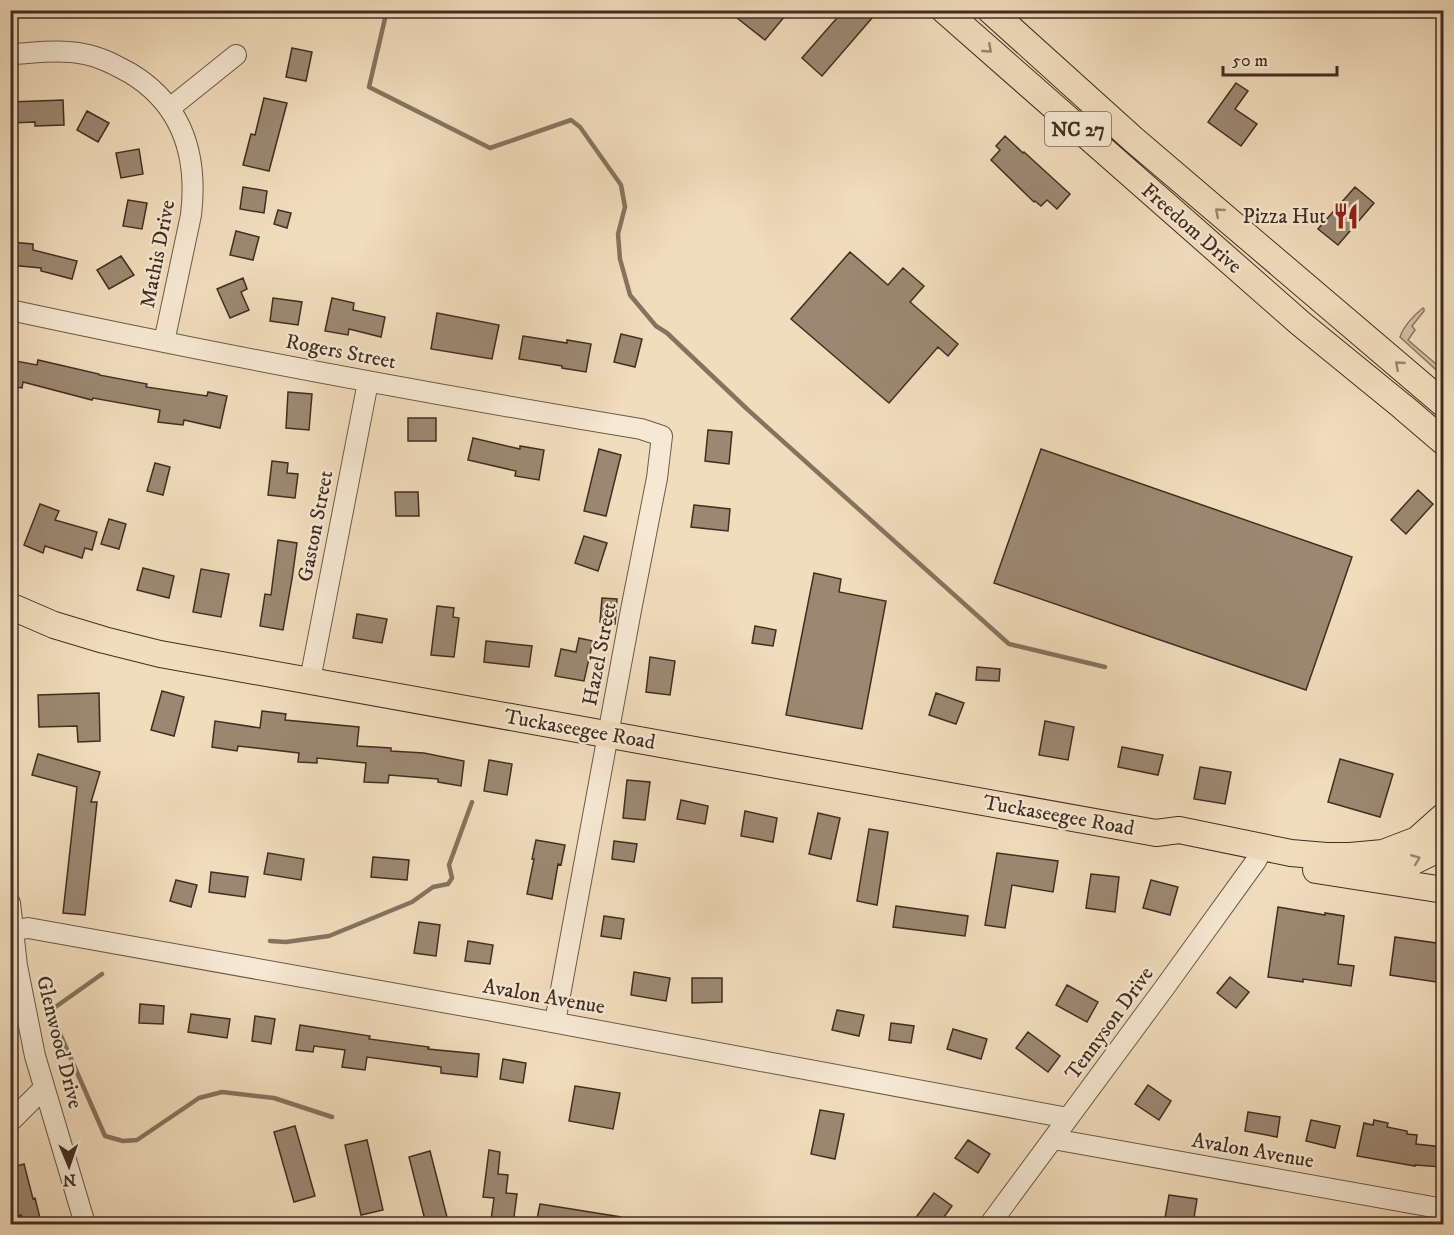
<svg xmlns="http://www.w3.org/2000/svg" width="1454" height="1235" font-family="'IM FELL DW Pica',serif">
<rect width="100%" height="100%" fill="#f1dcbc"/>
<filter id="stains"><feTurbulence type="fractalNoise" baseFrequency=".00333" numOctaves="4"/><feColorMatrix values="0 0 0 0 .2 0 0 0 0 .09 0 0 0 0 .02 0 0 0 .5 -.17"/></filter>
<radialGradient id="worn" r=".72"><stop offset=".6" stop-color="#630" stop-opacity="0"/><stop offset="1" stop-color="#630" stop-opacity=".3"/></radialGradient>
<!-- green -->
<path fill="#d3bea2" stroke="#8a7662" stroke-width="1.5" d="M1423,308L1424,309V311L1412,326L1415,330L1408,340L1443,370V376L1400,337C1403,327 1414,315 1423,308Z"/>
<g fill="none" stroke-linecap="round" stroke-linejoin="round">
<!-- stream -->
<path stroke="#86735f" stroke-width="4.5" d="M387,10L369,87L490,148L571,120L580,127L621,185L625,207L618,234L620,259L630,295L656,326L667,333L747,409L1009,644L1105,667
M270,941L286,942L329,936L412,902L433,887L448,884L452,878L449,865L472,802
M102,974L54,1008V1020L105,1136L123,1141L137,1140L199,1098L222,1092L274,1098L332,1117"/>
</g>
<!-- building -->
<path fill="#9c8872" stroke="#402e22" stroke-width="1.5" d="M727,10H790L765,40Z
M844,10H879L822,76L802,58Z
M292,48L312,52L306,81L286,77Z
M1236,83L1248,91L1235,109L1257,124L1241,146L1208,122Z
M264,98L287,103L269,171L243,165L251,134L255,135Z
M63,100L64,125L35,126V122L10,123V102Z
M87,111L109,123L98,142L77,130Z
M1005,136L1023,153L1024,152L1070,194L1057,209L1047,200L1041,206L1035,201L1034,202L991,160L1000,150L996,146Z
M139,149L143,174L121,178L116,153Z
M243,187L267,191L264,213L240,209Z
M1355,187L1374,203L1338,245L1318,229Z
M128,200L147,203L142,229L123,226Z
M278,210L291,213L287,228L274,224Z
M236,231L259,237L253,260L230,255Z
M10,242L33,244V250L77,261L72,279L41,271V268L10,265Z
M850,252L888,285L903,268L924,286L910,302L958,344L948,356L938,347L889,403L791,319Z
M121,256L134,275L109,289L97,270Z
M243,278L247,289L241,292L249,310L230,318L217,289Z
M273,298L302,302L298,325L270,321Z
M332,298L354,303L353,310L385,317L381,337L349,329L348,335L325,331Z
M437,313L499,325L492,359L431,349Z
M621,334L642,339L635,367L614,362Z
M523,336L567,343V340L591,344L586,372L562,368V366L519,359Z
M10,360L37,365L38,360L99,374V375L147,384L146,387L207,396L208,392L227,396L220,428L184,420L183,425L158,422L160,410L93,398L92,400L23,382L22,388L10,386Z
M288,392L312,394L309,430L286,428Z
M408,418H436V441H408Z
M708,430L732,432L729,464L705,461Z
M473,438L520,449V446L544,450L539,480L515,476L516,471L468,460Z
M599,449L621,455L606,516L584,511Z
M1041,449L1352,557L1306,690L994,583Z
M272,461L288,463L287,473L298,474L295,498L268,495Z
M155,463L170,467L163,495L147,491Z
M1418,490L1433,504L1406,534L1391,520Z
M395,492H418L419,516H396Z
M40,504L59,511L55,520L97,532L92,550L85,548L82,558L45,546L43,553L24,545Z
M694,505L730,509L728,531L691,527Z
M109,519L126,524L119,549L101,544Z
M584,536L607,543L598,571L575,563Z
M278,540L297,543L292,579L283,630L260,626L265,594L271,595Z
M143,568L174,576L169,598L137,590Z
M201,569L229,574L221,617L193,612Z
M814,573L841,579L839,592L886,601L862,729L786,715Z
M602,598L617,599L615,624L600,622Z
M437,606L454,608L453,617L459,618L454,657L431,655Z
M357,614L387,619L382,643L353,638Z
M755,626L776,630L773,646L752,643Z
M579,638L593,641L584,681L555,676L561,649L576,652Z
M486,641L532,646L529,667L484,662Z
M650,657L675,661L670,695L646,692Z
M977,667L1000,669L999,681L976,680Z
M162,691L184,697L174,736L151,730Z
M99,693L100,741L78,742L77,726L39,727L38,695Z
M936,693L964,703L956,724L929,715Z
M262,711L286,714L285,720L359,727L357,746L391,748V751L424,753L464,761L461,786L438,782V779L389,775L388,783L364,782L366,763L317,758V763L298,762L299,753L238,746L237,751L212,747L215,721L260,728Z
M1045,721L1074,727L1068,760L1039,755Z
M1122,747L1163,755L1158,775L1118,767Z
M38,754L100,772L91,802H97L85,915L63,913L77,787L32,775Z
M1340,759L1393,774L1380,817L1328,802Z
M489,760L512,764L507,795L484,791Z
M1200,767L1231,772L1225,804L1194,799Z
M627,780L650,782L645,820L623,818Z
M681,800L708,806L705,824L677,819Z
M745,811L777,818L773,842L741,836Z
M818,813L840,818L831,859L809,854Z
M869,829L888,832L877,905L857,901Z
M536,840L565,845L561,865L558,864L552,899L527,894L534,859H532Z
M614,841L637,844L634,862L612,859Z
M268,853L304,859L301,880L264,874Z
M997,853L1058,861L1053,892L1012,885L1005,928L985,925Z
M373,857L409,860L407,880L371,877Z
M211,872L248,877L245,897L209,892Z
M1091,874L1119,877L1115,912L1086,908Z
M176,880L197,885L191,907L170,901Z
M1151,880L1178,887L1170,915L1143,908Z
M896,906L968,916L965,936L893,927Z
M1278,907L1325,915V913L1344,916L1338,964L1354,966L1351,986L1303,979V982L1268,977Z
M604,916L624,919L621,939L601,936Z
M419,922L440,925L436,956L414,953Z
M1395,937L1443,944V983L1390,975Z
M468,941L493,945L490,964L465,961Z
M634,972L670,978L666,1001L631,995Z
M1230,977L1249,992L1236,1008L1217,993Z
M692,978H722V1002L692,1003Z
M1067,985L1098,1002L1087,1022L1056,1005Z
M140,1004L164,1006L163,1024L139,1023Z
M837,1010L864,1015L859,1036L832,1030Z
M191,1014L230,1019L227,1038L188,1032Z
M255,1016L275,1019L271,1044L252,1041Z
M891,1023L914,1026L911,1043L889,1040Z
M300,1025L370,1036L369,1039L429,1047L428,1049L479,1054L477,1077L441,1073V1067L367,1057L365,1070L342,1067L345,1050L314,1046L313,1052L296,1050Z
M953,1029L987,1039L981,1059L947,1049Z
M1028,1032L1060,1056L1048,1072L1016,1048Z
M503,1059L526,1063L523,1083L500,1079Z
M1148,1085L1171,1101L1159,1120L1135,1104Z
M575,1086L620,1093L613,1129L569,1121Z
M820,1110L844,1114L835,1159L811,1154Z
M1248,1112L1280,1117L1277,1137L1245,1131Z
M1311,1120L1340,1126L1335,1148L1306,1141Z
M1374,1120L1388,1123L1387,1127L1407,1131V1134L1417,1135L1416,1144L1443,1147V1167L1415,1165V1166L1357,1156L1364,1123L1373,1125Z
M295,1126L315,1196L294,1202L274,1132Z
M367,1140L383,1210L361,1215L345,1145Z
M968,1140L990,1154L978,1173L955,1158Z
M489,1150L500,1152L498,1174L508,1175L506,1193L517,1194L513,1224H501V1222L491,1220L494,1198L483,1197Z
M430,1151L448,1221L435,1224H426L409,1157Z
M24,1164L33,1199L35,1198L40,1218L23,1223L21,1215L10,1219V1168Z
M934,1193L952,1206L939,1224H921L914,1220Z
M1169,1195L1197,1199L1193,1224H1164Z
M540,1204L621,1217V1224H536Z"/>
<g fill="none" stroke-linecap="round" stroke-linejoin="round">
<!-- minor casing -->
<g stroke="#6c5a48" stroke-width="22">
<path id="minor" d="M10,54C34,53 60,49 84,54C101,57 115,65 130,73C183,105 198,156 191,215L164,342
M170,108L236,55
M10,310C219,355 430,394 641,429L662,436L657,478L631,610L555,1022
M310,680L368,382
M10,903L17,966L35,1056L85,1224
M10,931L28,928C375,989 722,1052 1068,1118
M10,1122L44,1088
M1053,1139L1444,1209
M990,1224L1165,987L1256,861L1263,847"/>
</g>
<!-- major casing -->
<g stroke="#402e22" stroke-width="28">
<path id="major" d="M944,10L1300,323L1403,407L1444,442
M990,10L1134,140L1444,404
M10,606L54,625L104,640L160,654L1156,833L1179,830L1291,853L1326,856H1350L1383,853L1417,840L1444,816
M1369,869L1412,862L1444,846
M1316,870L1444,890"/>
</g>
<!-- minor -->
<use href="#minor" stroke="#f6e8d3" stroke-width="20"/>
<!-- major -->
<use href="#major" stroke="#f1dcbc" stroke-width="26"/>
</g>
<!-- one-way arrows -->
<defs><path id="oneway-chevron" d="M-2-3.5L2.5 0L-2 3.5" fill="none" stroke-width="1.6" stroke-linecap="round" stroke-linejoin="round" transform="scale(1.5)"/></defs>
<g stroke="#98856f">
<use href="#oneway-chevron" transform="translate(988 49) rotate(41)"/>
<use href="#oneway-chevron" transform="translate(1219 212) rotate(-139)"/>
<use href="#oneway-chevron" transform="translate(1399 365) rotate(-139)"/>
<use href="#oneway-chevron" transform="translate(1416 859) rotate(-22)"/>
</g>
<!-- icons -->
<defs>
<g id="restaurant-bare" transform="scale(2.07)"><path d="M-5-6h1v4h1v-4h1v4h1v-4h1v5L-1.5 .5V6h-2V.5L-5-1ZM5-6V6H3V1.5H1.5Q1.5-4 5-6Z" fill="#8f2418" stroke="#f6e8d3" stroke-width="2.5" paint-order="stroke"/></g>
</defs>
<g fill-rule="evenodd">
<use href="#restaurant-bare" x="1346" y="216"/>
</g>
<g text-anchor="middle" stroke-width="4.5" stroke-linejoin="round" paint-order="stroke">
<!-- shield labels -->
<rect fill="#f6e8d3" stroke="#776657" stroke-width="1.5" x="1045" y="112" width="66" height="34" rx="4.5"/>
<g font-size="20" font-weight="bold" fill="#402e22">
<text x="1078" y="136">NC 27</text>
</g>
<!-- poi labels -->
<g font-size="21" fill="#402e22" stroke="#f6e8d3" text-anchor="end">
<text x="1326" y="223">Pizza Hut</text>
</g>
<!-- street labels -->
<g font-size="21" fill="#402e22" stroke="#f6e8d3">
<text transform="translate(1192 228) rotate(41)" y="7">Freedom Drive</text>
<text transform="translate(157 254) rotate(-79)" y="7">Mathis Drive</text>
<text transform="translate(341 351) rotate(11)" y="7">Rogers Street</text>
<text transform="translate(315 526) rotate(-79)" y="7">Gaston Street</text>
<text transform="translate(599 654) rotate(-79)" y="7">Hazel Street</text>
<text transform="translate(580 729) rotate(10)" y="7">Tuckaseegee Road</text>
<text transform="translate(1059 815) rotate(10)" y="7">Tuckaseegee Road</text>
<text transform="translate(544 996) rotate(10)" y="7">Avalon Avenue</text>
<text transform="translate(1109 1023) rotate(-54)" y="7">Tennyson Drive</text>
<text transform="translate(60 1042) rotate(76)" y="7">Glenwood Drive</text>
<text transform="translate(1253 1150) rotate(10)" y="7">Avalon Avenue</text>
</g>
</g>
<!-- margin -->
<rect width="1454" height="1235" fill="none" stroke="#f1dcbc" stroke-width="36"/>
<rect x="12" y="12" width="1430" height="1211" fill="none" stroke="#402e22" stroke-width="3"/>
<rect x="18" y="18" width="1418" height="1199" fill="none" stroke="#402e22" stroke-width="1.5"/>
<!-- north arrow -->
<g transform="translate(69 1166) rotate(178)" stroke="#f6e8d3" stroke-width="4.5" paint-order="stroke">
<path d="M0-4.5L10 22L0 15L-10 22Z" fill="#402e22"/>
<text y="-9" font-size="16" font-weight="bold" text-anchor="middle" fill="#402e22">N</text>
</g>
<!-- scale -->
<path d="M1223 66v9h114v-9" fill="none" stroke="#402e22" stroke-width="3"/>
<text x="1232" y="66" font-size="18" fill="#402e22" stroke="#f6e8d3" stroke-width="4.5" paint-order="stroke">50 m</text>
<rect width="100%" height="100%" filter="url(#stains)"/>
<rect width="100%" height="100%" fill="url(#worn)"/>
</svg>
